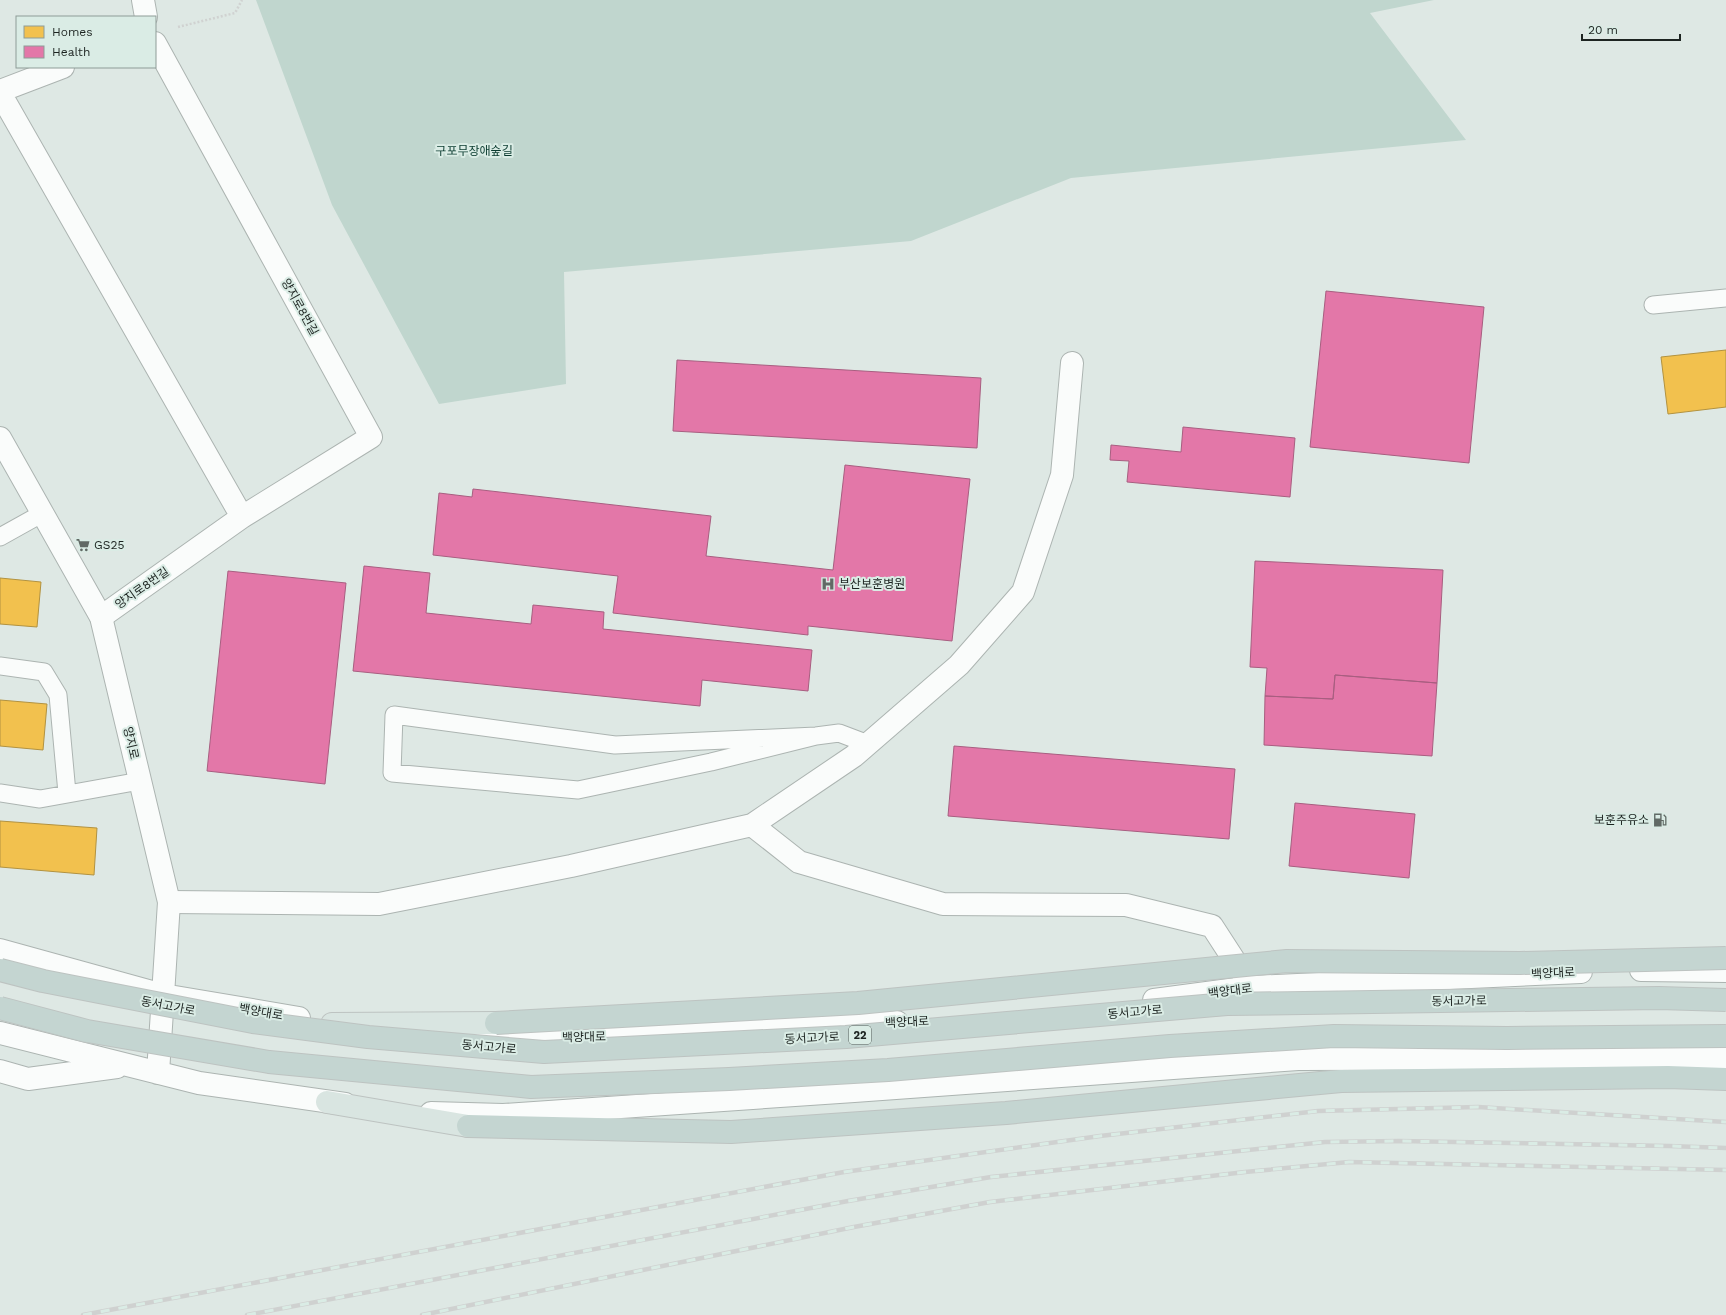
<svg xmlns="http://www.w3.org/2000/svg" width="1726" height="1315" font-family="'Work Sans','Noto Sans KR',sans-serif">
<rect width="100%" height="100%" fill="#dee8e4"/>
<!-- green -->
<path fill="#c0d6ce" d="M256,0H1434L1370,13L1466,140L1071,178L911,241L564,272L566,384L439,404L332,205Z"/>
<!-- homes -->
<path fill="#f2c14e" stroke="#b29240" d="M1726,350V407L1668,414L1661,357Z
M0,578L41,582L37,627L0,624Z
M0,700L47,704L43,750L0,746Z
M0,821L97,828L94,875L0,867Z"/>
<!-- health -->
<path fill="#e377a8" stroke="#a85e80" d="M1326,291L1484,307L1469,463L1310,447Z
M677,360L981,378L977,448L673,431Z
M1183,427L1295,438L1290,497L1127,482L1129,461L1110,460L1111,445L1181,452Z
M845,465L970,479L952,641L808,626V635L613,613L618,576L433,555L439,493L472,497L473,489L711,516L706,556L833,570Z
M1255,561L1443,570L1437,683L1335,675L1333,699L1265,696L1267,668L1250,667Z
M364,566L430,573L426,613L531,624L533,605L604,612L603,629L812,650L808,691L702,680L700,706L353,671Z
M228,571L346,583L325,784L207,771Z
M1335,675L1437,683L1432,756L1264,745L1265,696L1333,699Z
M954,746L1235,769L1229,839L948,816Z
M1295,803L1415,814L1409,878L1289,866Z"/>
<g fill="none" stroke-linecap="round" stroke-linejoin="round">
<!-- lane casing -->
<g stroke="#acb4b1" stroke-width="19">
<path id="lane" d="M1653,305L1726,298
M0,537L43,513
M0,666L44,672L58,695L67,793
M816,736L711,762L578,790L392,773L394,715L615,745L816,736L839,733L868,744
M0,793L40,799L140,781"/>
</g>
<!-- street casing -->
<g stroke="#acb4b1" stroke-width="24">
<path id="street" d="M143,0L146,17
M0,91L63,67
M0,93L242,517
M101,617L242,517L371,437L155,43
M752,825L799,862L943,904L1126,905L1212,926L1247,980
M169,902L379,904L571,866L752,825L854,756L959,665L1023,592L1062,475L1072,363"/>
</g>
<!-- secondary casing -->
<g stroke="#acb4b1" stroke-width="24">
<path id="secondary" d="M0,438L101,617L169,902L158,1073
M0,950L163,995L299,1018
M1641,970L1726,971
M1154,1000L1252,987L1581,972
M0,1033L199,1083L345,1104
M470,1035L493,1037L657,1036L897,1022
M0,1071L28,1079L117,1067
M431,1113L503,1115L854,1091L1298,1059L1657,1058L1726,1059"/>
</g>
<!-- primary casing -->
<g stroke="#bdc3c1" stroke-width="24">
<path id="primary" d="M332,1024L496,1023
M327,1102L468,1126"/>
</g>
<!-- highway casing -->
<g stroke="#bdc3c1" stroke-width="24">
<path id="highway" d="M468,1126L731,1132L1006,1113L1341,1081L1668,1077L1726,1079"/>
</g>
<!-- path -->
<path stroke="#d0d2d1" stroke-width="2.5" stroke-dasharray="2 2" stroke-linecap="butt" d="M178,27L235,13L242,0"/>
<!-- lane -->
<use href="#lane" stroke="#fafcfb" stroke-width="17"/>
<!-- street -->
<use href="#street" stroke="#fafcfb" stroke-width="22"/>
<!-- secondary -->
<use href="#secondary" stroke="#fafcfb" stroke-width="22"/>
<!-- primary -->
<use href="#primary" stroke="#d9e5e1" stroke-width="22"/>
<!-- highway -->
<use href="#highway" stroke="#c4d5d1" stroke-width="22"/>
<!-- rail casing -->
<g stroke="#cfd1d0" stroke-width="4.5">
<path id="rail" d="M83,1315L844,1172L1100,1136L1318,1111L1478,1107L1726,1122
M247,1315L848,1201L991,1177L1325,1142L1399,1141L1669,1146L1726,1148
M422,1315L854,1227L990,1202L1245,1172L1349,1162L1726,1170"/>
</g>
<!-- rail -->
<use href="#rail" stroke="#daece5" stroke-width="3" stroke-dasharray="9" stroke-linecap="butt"/>
<!-- highway-bridge casing -->
<g stroke="#bdc3c1" stroke-width="24" stroke-linecap="butt">
<path id="highway-bridge" d="M0,970L43,981L253,1022L368,1037L544,1052L846,1037L1227,1004L1659,998L1726,1000
M0,1008L87,1031L269,1062L531,1087L729,1079L888,1070L1170,1046L1334,1036L1507,1038L1726,1036
M496,1023L858,1003L1287,961L1520,963L1726,958"/>
</g>
<!-- highway-bridge -->
<use href="#highway-bridge" stroke="#c4d5d1" stroke-width="22"/>
</g>
<!-- icons -->
<defs>
<g id="supermarket-bare" transform="scale(1.08)"><path d="M-6-5.5h2.5l.6 2H6L4.5 2H-2.5L-4.4-4H-6ZM-1.5 3.2a1.3 1.3 0 1 0 .1 0ZM3 3.2a1.3 1.3 0 1 0 .1 0Z" fill="#616965" stroke="#daece5" stroke-width="2.5" paint-order="stroke"/></g>
<g id="hospital-bare" transform="scale(1.08)"><path d="M-5-5h3v3.5h4V-5h3V5h-3V1.5h-4V5h-3Z" fill="#616965" stroke="#daece5" stroke-width="2.5" paint-order="stroke"/></g>
<g id="fuel-bare" transform="scale(1.08)"><path d="M-5.5-6h7V0h2V4h1.3V-2.5L3-4.5l.8-.8L6-3V5H2.5V1h-1V6h-7ZM-4.2-4.7v3.2H.2V-4.7Z" fill="#616965" stroke="#daece5" stroke-width="2.5" paint-order="stroke"/></g>
</defs>
<g fill-rule="evenodd">
<use href="#supermarket-bare" x="83" y="545"/>
<use href="#hospital-bare" x="828" y="584"/>
<use href="#fuel-bare" x="1660" y="820"/>
</g>
<g text-anchor="middle" stroke-width="4" stroke-linejoin="round" paint-order="stroke">
<!-- shield labels -->
<rect fill="#daece5" stroke="#56605c" stroke-width="1" x="849" y="1026" width="22" height="18" rx="3"/>
<g font-size="11" font-weight="bold" fill="#1d2421">
<text x="860" y="1039">22</text>
</g>
<!-- park labels -->
<g font-size="12" fill="#093a2e" stroke="#daece5">
<text x="474" y="155">구포무장애숲길</text>
</g>
<!-- street labels -->
<g font-size="12" fill="#1d2421" stroke="#daece5">
<text transform="translate(300 307) rotate(61)" y="4">양지로8번길</text>
<text transform="translate(142 588) rotate(-35)" y="4">양지로8번길</text>
<text transform="translate(131 743) rotate(77)" y="4">양지로</text>
<text transform="translate(1553 973) rotate(-3)" y="4">백양대로</text>
<text transform="translate(1230 991) rotate(-7)" y="4">백양대로</text>
<text transform="translate(1459 1001) rotate(-1)" y="4">동서고가로</text>
<text transform="translate(168 1006) rotate(11)" y="4">동서고가로</text>
<text transform="translate(261 1012) rotate(10)" y="4">백양대로</text>
<text transform="translate(1135 1012) rotate(-5)" y="4">동서고가로</text>
<text transform="translate(907 1022) rotate(-3)" y="4">백양대로</text>
<text transform="translate(584 1037) rotate(-1)" y="4">백양대로</text>
<text transform="translate(812 1038) rotate(-3)" y="4">동서고가로</text>
<text transform="translate(489 1047) rotate(5)" y="4">동서고가로</text>
</g>
<!-- poi labels -->
<g font-size="12" fill="#1d2421" stroke="#daece5" text-anchor="start">
<text x="94" y="549">GS25</text>
<text x="839" y="588">부산보훈병원</text>
<text x="1649" y="824" text-anchor="end">보훈주유소</text>
</g>
</g>
<!-- legend -->
<rect x="16" y="16" width="140" height="52" fill="#daece5" stroke="#8e9c97"/>
<rect x="24" y="26" width="20" height="12" fill="#f2c14e" stroke="#8e9c97"/>
<text x="52" y="36" font-size="12" fill="#1d2421">Homes</text>
<rect x="24" y="46" width="20" height="12" fill="#e377a8" stroke="#8e9c97"/>
<text x="52" y="56" font-size="12" fill="#1d2421">Health</text>
<!-- scale -->
<path d="M1582 34v6h98v-6" fill="none" stroke="#1d2421" stroke-width="2"/>
<text x="1588" y="34" font-size="12" fill="#1d2421" stroke="#daece5" stroke-width="3" paint-order="stroke">20 m</text>
</svg>
